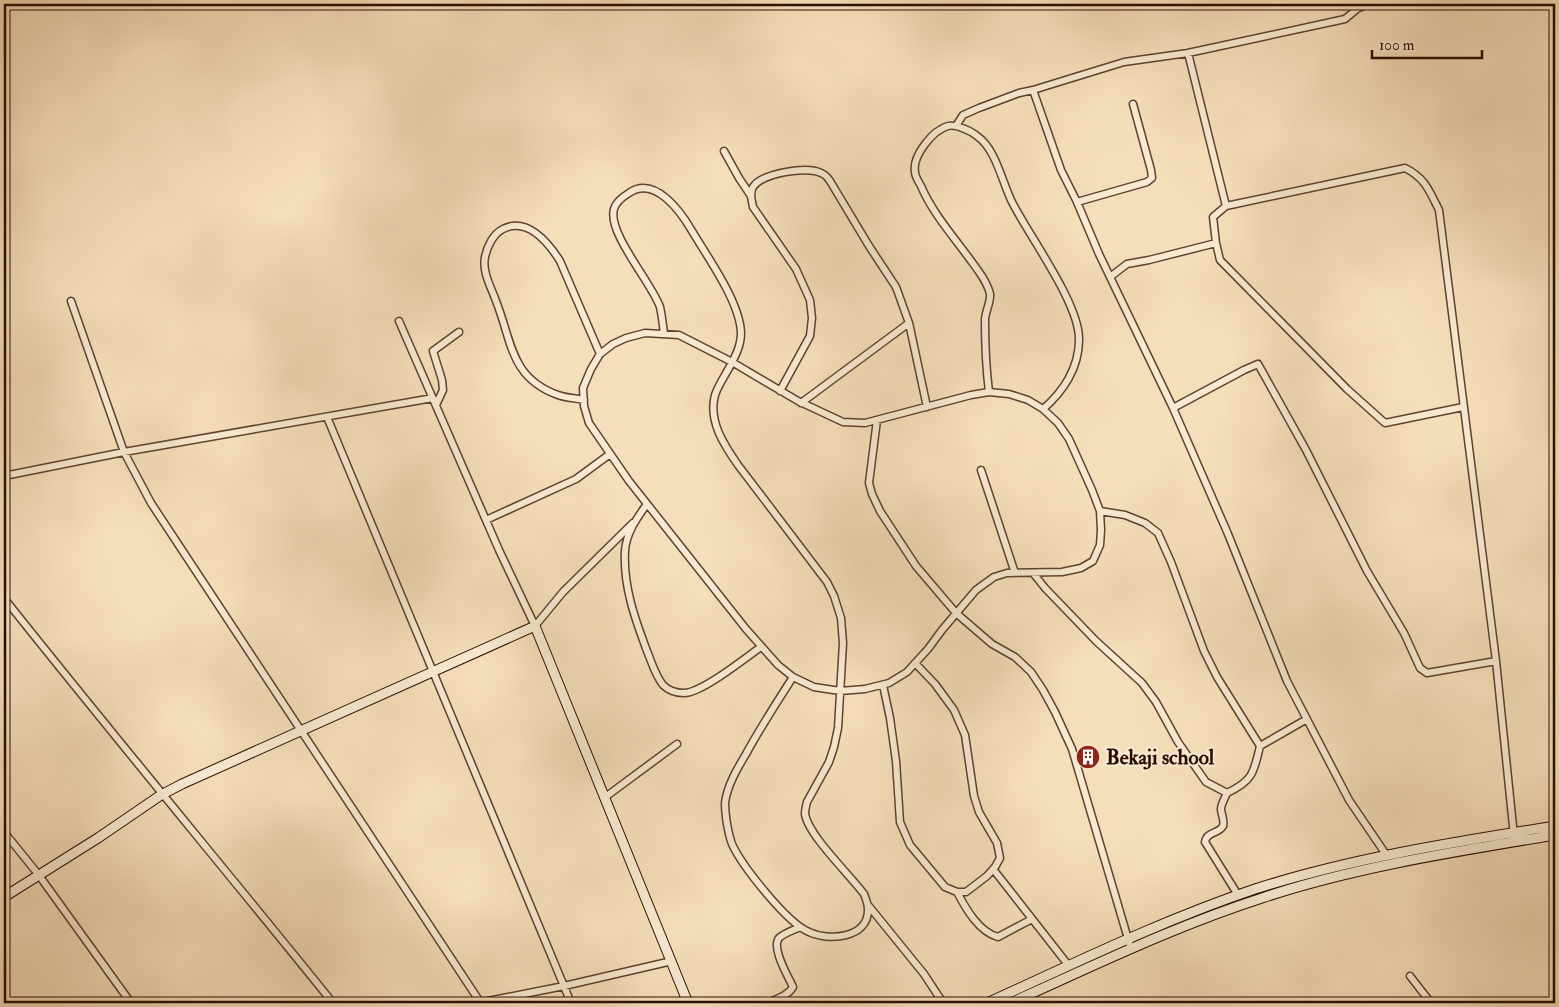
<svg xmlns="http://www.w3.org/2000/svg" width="1559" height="1007" font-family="'IM FELL Double Pica',serif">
<rect width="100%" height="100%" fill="#f5dfba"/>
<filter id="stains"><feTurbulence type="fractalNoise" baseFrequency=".004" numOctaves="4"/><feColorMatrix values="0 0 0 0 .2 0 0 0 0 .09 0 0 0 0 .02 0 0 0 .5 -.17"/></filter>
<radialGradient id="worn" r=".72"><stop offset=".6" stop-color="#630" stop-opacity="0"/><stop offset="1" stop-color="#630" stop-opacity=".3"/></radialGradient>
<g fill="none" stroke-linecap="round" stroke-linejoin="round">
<!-- street casing -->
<g stroke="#5e4130" stroke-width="9">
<path id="street" d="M1188,53L1226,206
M1033,90L1061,170L1077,202L1099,254L1173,408L1228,534L1287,681L1349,800L1387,856
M956,126L963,115L979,108L1019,93L1033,90L1124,62L1188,53L1345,19L1357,9L1368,4
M724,151L739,178L751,196
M1077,202L1147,182L1152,178L1151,170L1133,104
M1110,277L1127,264L1149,260L1216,243
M71,301L124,452L151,503L480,1002
M399,321L499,550L535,626L563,592L633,523
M645,333L679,335L732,362L798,401L843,422L865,423L971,395L989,392L1009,394L1028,400L1043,409L1058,423L1069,439L1092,490L1100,511L1101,530L1100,545L1093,561L1081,568L1062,572L1007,573L994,577L976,590L942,630L928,649L907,672L889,683L865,689L840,691L814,687L793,677L778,665L746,629L629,481L589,423L584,406L583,388L591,369L600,354L613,344L626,338Z
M664,334C663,325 662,316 660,307C652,283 607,233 614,209C616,202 624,196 629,193C655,175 681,212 692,231C708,258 740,302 741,333C741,346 735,357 729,368C724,377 718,386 715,395C708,421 724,445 738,465L827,582L834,596L841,618L843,643L838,728L834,747L829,762L807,802C806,806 805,810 805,814C808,835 850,875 864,894C866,899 868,904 868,909C869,939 828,941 809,932C787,923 742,866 732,844C728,833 725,815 725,803C727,786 737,769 746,754C760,728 777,702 793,677
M780,391L810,336L812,318L810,300L796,269L753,207C752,200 749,194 753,187C762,173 807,166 821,173C824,174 828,178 830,181L869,246L896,287L909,323L927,407
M989,392C986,368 985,344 985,320C985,312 991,302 990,294C987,281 977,269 969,258C952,235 932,212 921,186C919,182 915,177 915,172C912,156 933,130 948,126C956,124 971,131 977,136C996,149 1002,182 1012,202C1029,236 1080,304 1079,340C1079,368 1063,392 1043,409
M584,400C575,398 566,398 558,395C510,378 512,341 496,301C491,287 482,272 485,257C487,247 493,234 503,229C527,217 548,242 560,261L600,354
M801,403L909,323
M436,405L443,390L442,380L433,351L459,332
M1463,407L1385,423L1347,389L1220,260L1216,243L1213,217L1226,206L1405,168C1425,178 1429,190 1439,210L1496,661L1514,836
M1173,408L1244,370L1258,364L1306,450L1367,571L1404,633L1420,668L1427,673L1496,661
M327,417L571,1003
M877,420L869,483L872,494L880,511L916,566L956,613L992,644L1015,657L1031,672L1043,690L1055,712L1072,749L1131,949
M981,470L1015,573
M4,476L124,452L433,398
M647,504C637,518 626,533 625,551C623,586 635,619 647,651C652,663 655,675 663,685C668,690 676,693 684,693C702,693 745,658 761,647
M1100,511L1125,515L1145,523L1158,533L1171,562L1204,651L1217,677L1260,746C1254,772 1253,781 1227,793C1225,798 1221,804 1221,809C1221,814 1225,821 1223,826C1219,834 1207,831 1205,842L1238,895
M486,520L576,479L610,454
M1033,573L1045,588L1096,641L1142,683L1156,702L1178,742L1206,782L1227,793
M4,598C112,734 224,868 333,1003
M883,685L890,718L896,761L900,822L910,845L945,887L957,892H966L987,876L995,867L1000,858L997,843L979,812L974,796L965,735L954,710L935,684L915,663
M1260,746L1307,719
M604,798L677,744
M4,832L38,874L131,1003
M993,869L1069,966
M957,892C966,909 979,932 998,937L1032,919
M868,905L924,974L943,1003
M1410,976L1431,1003
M478,1003L564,986L672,961
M767,1003C776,999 788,996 793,987C788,976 771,948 779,938C784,933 794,930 800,927
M1552,1003L1555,1001"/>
</g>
<!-- secondary casing -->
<g stroke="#2b0c02" stroke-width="11">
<path id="secondary" d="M4,897L98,838L161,795L182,784L535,626L688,1003
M987,1003C1075,963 1163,920 1255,889C1352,858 1455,842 1555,826
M1010,1003C1093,966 1175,926 1262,898C1354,867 1459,851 1555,835"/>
</g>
<!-- street -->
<use href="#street" stroke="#f8ead2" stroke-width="6"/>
<!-- secondary -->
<use href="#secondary" stroke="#f8ead2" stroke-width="9"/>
</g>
<!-- icons -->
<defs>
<g id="building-disc" transform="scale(1.25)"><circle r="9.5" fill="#8f2418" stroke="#f8ead2"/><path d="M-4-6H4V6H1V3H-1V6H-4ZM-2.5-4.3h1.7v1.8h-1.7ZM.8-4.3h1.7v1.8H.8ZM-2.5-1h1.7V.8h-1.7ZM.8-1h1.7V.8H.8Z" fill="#fff"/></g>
</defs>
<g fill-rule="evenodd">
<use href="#building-disc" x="1088" y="757"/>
</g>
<g text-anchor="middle" stroke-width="4.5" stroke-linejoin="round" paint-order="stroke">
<!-- poi labels -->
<g font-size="21" font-weight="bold" fill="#2b0c02" stroke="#f8ead2" text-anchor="start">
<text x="1106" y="764">Bekaji school</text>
</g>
</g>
<!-- margin -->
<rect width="1559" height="1007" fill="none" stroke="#f5dfba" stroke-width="20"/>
<rect x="5" y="5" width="1549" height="997" fill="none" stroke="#2b0c02" stroke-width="2.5"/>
<rect x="10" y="10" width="1539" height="987" fill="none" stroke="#2b0c02"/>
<!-- scale -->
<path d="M1372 50v8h110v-8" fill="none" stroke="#2b0c02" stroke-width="2.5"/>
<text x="1379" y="50" font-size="15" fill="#2b0c02" stroke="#f8ead2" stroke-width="4" paint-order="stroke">100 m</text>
<rect width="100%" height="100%" filter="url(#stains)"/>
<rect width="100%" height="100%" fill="url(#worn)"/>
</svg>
